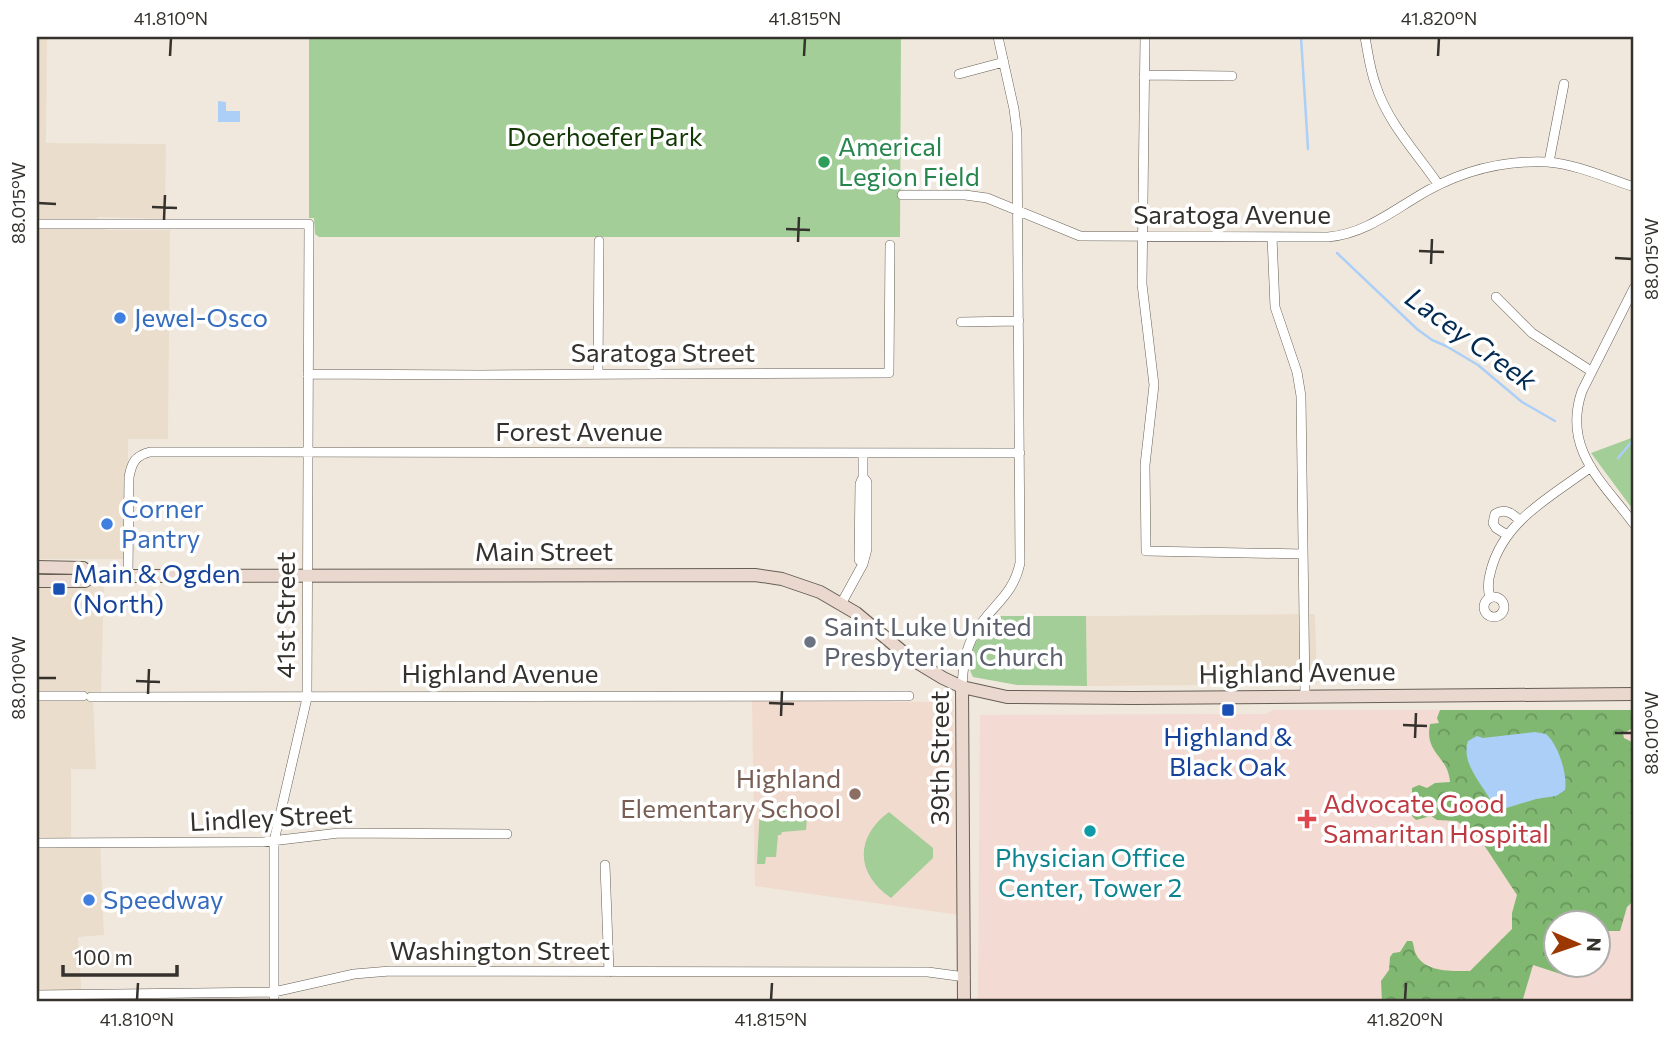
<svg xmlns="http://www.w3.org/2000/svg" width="1671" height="1039" font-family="Commissioner,sans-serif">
<defs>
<pattern id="forest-crowns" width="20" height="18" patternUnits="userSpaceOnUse" patternTransform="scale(1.75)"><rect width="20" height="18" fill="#81b871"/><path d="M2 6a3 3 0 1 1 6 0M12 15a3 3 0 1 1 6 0" fill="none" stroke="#6a965d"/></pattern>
</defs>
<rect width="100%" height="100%" fill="#f1e8dd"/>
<!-- built -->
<path fill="#eaddcb" d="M37,37H47L46,143L166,144L165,219L99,217L88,223L107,230H170L168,439H128V559H37Z
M104,585L101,696L93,697L96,769H71V839L100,840L104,935L78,937L82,1002H37V586Z
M1315,614L1317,684L1087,686L1086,616Z"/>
<!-- education -->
<path fill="#f1dbce" d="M752,701L954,702L959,915L755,886Z"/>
<!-- medical -->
<path fill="#f3dad2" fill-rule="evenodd" d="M1273,710H1634V1002H978L980,715L1265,714ZM1556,923H1598V965H1556Z"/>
<!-- forest -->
<path fill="url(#forest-crowns)" d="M1440,710H1634V727L1623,734L1624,738L1634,743V900L1627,907L1620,931H1608L1598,943V923H1556V965L1579,966L1570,977L1533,965L1523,999L1530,1002H1382L1381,981L1389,970L1390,957L1393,953L1400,952L1407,941H1412C1414,945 1414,949 1415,952C1423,973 1453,971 1470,971L1512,929V913L1517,895L1480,839L1457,821L1437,820L1431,816L1416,820L1412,816V788L1419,785L1427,788L1435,783L1450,782C1448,755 1424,754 1430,724L1439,723L1437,718Z"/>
<!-- green -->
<path fill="#a4ce98" d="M309,37H901L900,237H319L315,234L314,218H309Z
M1634,437V511L1591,453Z
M997,616H1086L1087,686L1017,685L973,677C961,657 983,629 997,616Z
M760,806H788L789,817L807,818L806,830L782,832L781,835H778L776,857H766L765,864H757Z
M889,812L933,848V858L891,898C856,874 854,838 889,812Z"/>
<!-- water -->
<path fill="#abcff7" d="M218,101L226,102V111H240V122H218Z
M1535,732L1546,734C1558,744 1568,775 1565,790L1556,796L1536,799L1500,810L1494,807C1485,786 1460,765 1468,741L1477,736L1483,738Z"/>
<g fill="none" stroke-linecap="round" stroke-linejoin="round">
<!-- stream -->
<path stroke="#abcff7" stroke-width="2.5" d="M1301,37L1308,149
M1337,253L1417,329L1432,340L1446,346L1478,365L1522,402L1555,421
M1618,458L1634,439"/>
<!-- street casing -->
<g stroke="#665f55" stroke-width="10">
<path id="street" d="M1145,37L1142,284L1154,385L1145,465L1146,551L1303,554
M1365,37C1368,53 1370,70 1376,86C1388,123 1416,152 1438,184
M959,74L1004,62
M1144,75L1232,76
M1549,162L1564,84
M902,195H965L987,198L1080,236L1328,237C1362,234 1387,215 1415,198C1455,173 1499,160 1547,162C1576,164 1607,178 1634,187
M37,224H309L307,698L274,841V1002
M1272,237L1275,307L1297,372L1301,396L1305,695
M1634,288L1582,391C1562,449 1602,481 1634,524
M1496,297L1532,333L1591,371
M961,322L1019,321
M598,373L599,241
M308,374L480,375L889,373L890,245
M1507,535L1496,528L1493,523L1495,514C1505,508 1512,513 1519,520
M862,562L859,560L860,484L863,477
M128,576L129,477C132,462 135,456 150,452L1020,453
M1484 607a10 10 0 1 1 20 0a10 10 0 1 1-20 0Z
M1490,597C1487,588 1488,580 1491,570C1504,520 1552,496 1591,467
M841,604L863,564L867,549V482L863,477V454
M962,687C963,668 965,649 975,633C990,606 1013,597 1020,563L1017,133L1014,109L998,37
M37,696H83
M91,697L909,696
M37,843L263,842L339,833L507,834
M605,865L609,972
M37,995L274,992L354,974L390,971L928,972L965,977"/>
</g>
<!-- secondary casing -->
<g stroke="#665f55" stroke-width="14">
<path id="secondary" d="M37,567L83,568L94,576
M37,581H85L94,576H128L755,575L782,579L820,592L856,613L910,658L943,678L962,687L1007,697L1133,698L1634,694
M962,687L964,1002"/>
</g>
<!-- street -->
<use href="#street" stroke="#fff" stroke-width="9"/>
<!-- secondary -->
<use href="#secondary" stroke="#ead7cd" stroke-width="12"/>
</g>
<!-- ticks -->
<path fill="none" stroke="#35322e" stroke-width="2.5" d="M170,56L171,38M804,56L805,38M1438,56L1439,38M38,203L56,204M152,207L177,208M164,220L165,195M786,229L810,230M798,242L799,217M1419,251L1444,252M1615,258L1632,259M1431,264L1432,239M38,678H56M136,681L160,682M148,694L149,669M769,703L794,704M781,716L782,691M1403,725L1427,726M1615,733H1632M1415,738L1416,713M137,1000L138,983M771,1000L772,983M1405,1000L1406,983"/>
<!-- markers -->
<circle fill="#2e9e5b" stroke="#fff" stroke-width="2.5" cx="824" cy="162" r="7"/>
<g fill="#3f7fe0" stroke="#fff" stroke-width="2.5">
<circle cx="120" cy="318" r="7"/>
<circle cx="107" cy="524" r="7"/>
<circle cx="89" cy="900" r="7"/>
</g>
<g fill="#1a4fb4" stroke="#fff" stroke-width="2.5">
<rect x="52" y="582" width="14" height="14" rx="3.5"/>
<rect x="1221" y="703" width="14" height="14" rx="3.5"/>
</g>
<circle fill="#6b7280" stroke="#fff" stroke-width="2.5" cx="810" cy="642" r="7"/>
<circle fill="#8d6e63" stroke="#fff" stroke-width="2.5" cx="855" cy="794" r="7"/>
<path fill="#e0444e" stroke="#fff" stroke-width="2.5" d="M1303.5 808.5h7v7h7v7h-7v7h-7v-7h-7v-7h7z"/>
<circle fill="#0f9aa8" stroke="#fff" stroke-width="2.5" cx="1090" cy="831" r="7"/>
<g text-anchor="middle" stroke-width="7" stroke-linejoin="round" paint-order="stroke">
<!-- park labels -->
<g font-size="26" fill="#133806" stroke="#fff">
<text x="605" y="146">Doerhoefer Park</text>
</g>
<!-- leisure labels -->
<g font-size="26" fill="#27864d" stroke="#fff" text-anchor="start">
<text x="838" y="156">Americal<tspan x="838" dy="30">Legion Field</tspan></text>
</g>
<!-- street labels -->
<g font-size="26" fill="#35322e" stroke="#fff">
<text x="1232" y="224">Saratoga Avenue</text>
<text x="663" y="362">Saratoga Street</text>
<text x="579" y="441">Forest Avenue</text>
<text x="544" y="561">Main Street</text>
<text transform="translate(286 615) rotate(-90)" y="9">41st Street</text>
<text transform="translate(1297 673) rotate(-1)" y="9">Highland Avenue</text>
<text x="500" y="683">Highland Avenue</text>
<text transform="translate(940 758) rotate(-90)" y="9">39th Street</text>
<text transform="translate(271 818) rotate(-3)" y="9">Lindley Street</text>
<text x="500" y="960">Washington Street</text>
</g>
<!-- shop labels -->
<g font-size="26" fill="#366cbe" stroke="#fff" text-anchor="start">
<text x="134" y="327">Jewel-Osco</text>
<text x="121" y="518">Corner<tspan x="121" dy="30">Pantry</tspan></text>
<text x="103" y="909">Speedway</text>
</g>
<!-- transit labels -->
<g font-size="26" fill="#164399" stroke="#fff" text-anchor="start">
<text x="73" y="583">Main &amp; Ogden<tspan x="73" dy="30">(North)</tspan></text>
<text x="1228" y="746" text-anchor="middle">Highland &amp;<tspan x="1228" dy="30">Black Oak</tspan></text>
</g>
<!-- worship labels -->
<g font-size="26" fill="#5b616d" stroke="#fff" text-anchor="start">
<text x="824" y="636">Saint Luke United<tspan x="824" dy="30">Presbyterian Church</tspan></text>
</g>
<!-- education labels -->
<g font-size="26" fill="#785e54" stroke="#fff" text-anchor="end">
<text x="841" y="788">Highland<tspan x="841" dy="30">Elementary School</tspan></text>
</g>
<!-- health labels -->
<g font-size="26" fill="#be3a42" stroke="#fff" text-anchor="start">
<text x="1323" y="813">Advocate Good<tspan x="1323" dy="30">Samaritan Hospital</tspan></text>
</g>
<!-- culture labels -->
<g font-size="26" fill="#0d838f" stroke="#fff">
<text x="1090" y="867">Physician Office<tspan x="1090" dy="30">Center, Tower 2</tspan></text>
</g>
<!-- water labels -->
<g font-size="28" font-style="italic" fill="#002a52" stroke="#fff">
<text transform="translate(1471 339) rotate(36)" y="10">Lacey Creek</text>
</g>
</g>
<!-- border -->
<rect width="1671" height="1039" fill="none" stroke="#ffffff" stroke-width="77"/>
<!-- north arrow -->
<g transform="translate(1577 944) rotate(92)"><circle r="33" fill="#ffffff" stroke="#aeadab" stroke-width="2"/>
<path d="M0-5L12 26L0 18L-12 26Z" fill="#9b3701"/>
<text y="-10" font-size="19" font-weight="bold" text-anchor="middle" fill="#35322e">N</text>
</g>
<!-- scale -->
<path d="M63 965v10h114v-10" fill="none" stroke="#35322e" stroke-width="3.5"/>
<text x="74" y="965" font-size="21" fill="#35322e" stroke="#ffffff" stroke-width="5" paint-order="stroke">100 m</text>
<rect x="38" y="38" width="1594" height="962" fill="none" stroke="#35322e" stroke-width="2.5"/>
<g font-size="18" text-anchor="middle" fill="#35322e">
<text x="171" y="25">41.810°N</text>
<text x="805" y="25">41.815°N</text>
<text x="1439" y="25">41.820°N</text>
<text transform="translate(19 203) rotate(-90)" y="6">88.015°W</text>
<text transform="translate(1652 259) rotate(-90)" y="6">88.015°W</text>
<text transform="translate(19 678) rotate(-90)" y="6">88.010°W</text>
<text transform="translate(1652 733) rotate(-90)" y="6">88.010°W</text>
<text x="137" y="1026">41.810°N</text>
<text x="771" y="1026">41.815°N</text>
<text x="1405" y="1026">41.820°N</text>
</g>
</svg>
